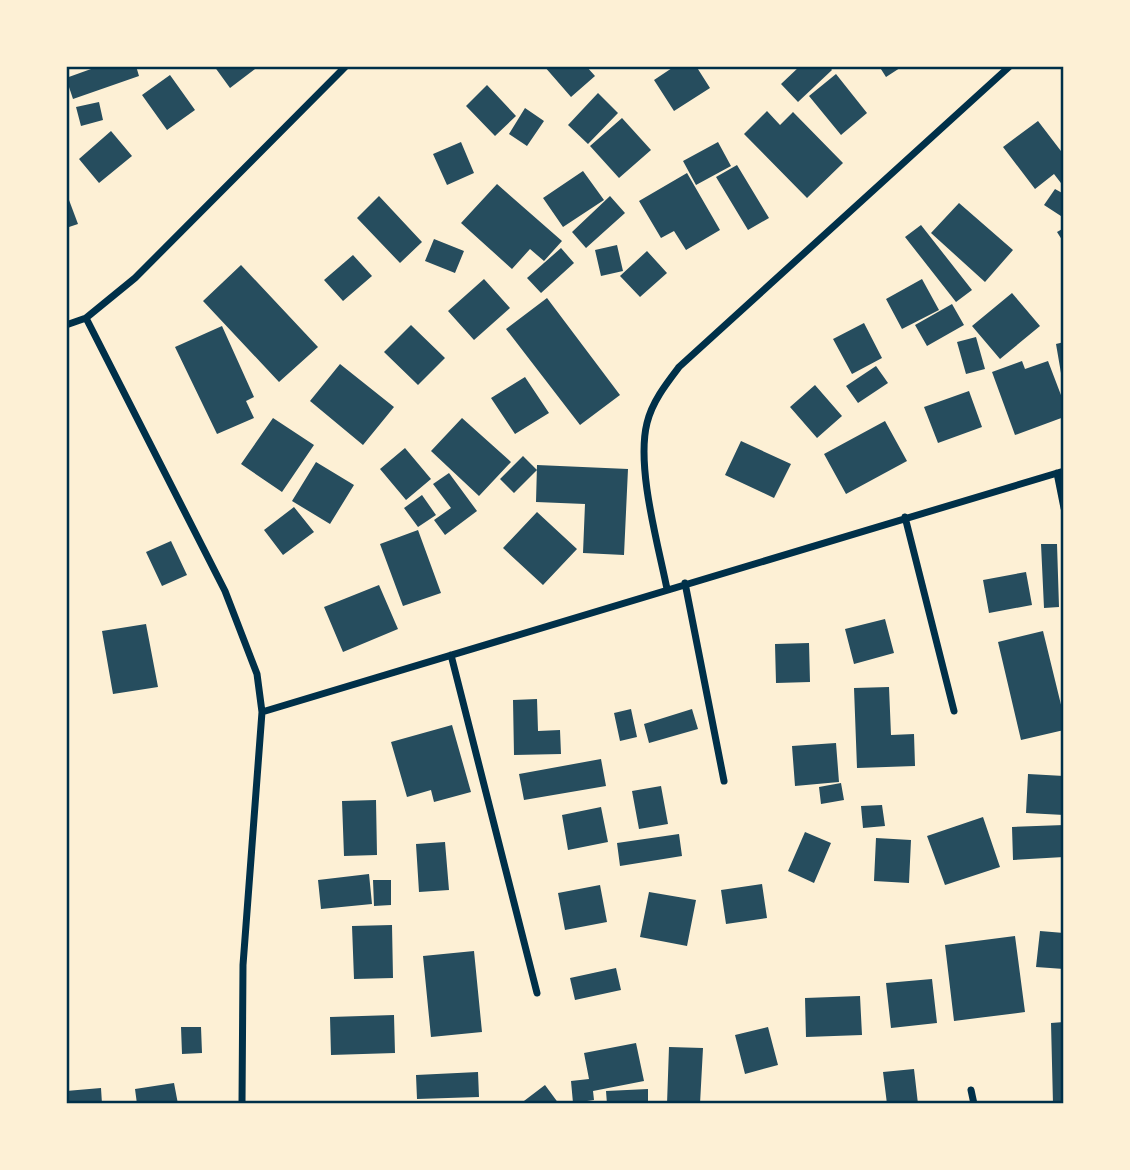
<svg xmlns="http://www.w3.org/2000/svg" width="1130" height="1170" font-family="'PT Sans Narrow',sans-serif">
<rect width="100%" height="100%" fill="#fdf0d5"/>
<!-- building -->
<path fill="#264d5e" d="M90,66H136L139,76L73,99L66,78L91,69Z
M214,66H259L230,88Z
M544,66H586L595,76L571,97Z
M675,66H696L710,88L674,111L654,80Z
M800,66H829L832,70L798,102L781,84Z
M879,66H903L886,77Z
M836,74L867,113L841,135L809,96Z
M170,75L195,110L167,130L142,95Z
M487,85L516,116L495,136L466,106Z
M598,93L618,113L588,144L568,125Z
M99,102L103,120L81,126L76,107Z
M525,108L544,121L527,146L509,134Z
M767,111L780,125L793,112L843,163L807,198L744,134Z
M622,118L651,150L619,178L590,146Z
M1038,121L1064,155V187L1054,174L1035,189L1003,147Z
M111,131L132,156L99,183L79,159Z
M461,142L474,173L447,185L433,154Z
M718,142L731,166L696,185L683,161Z
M737,165L769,218L748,230L716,177Z
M583,171L604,200L563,227L543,198Z
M687,173L720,230L686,250L674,231L661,238L639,201Z
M497,184L562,241L544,261L530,249L512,269L461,223Z
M1055,189L1064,194V218L1044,205Z
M66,192L78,224L66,228Z
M379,196L422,242L400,263L357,218Z
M610,196L625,213L586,248L572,232Z
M959,203L1013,250L985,282L931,233Z
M921,225L972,290L956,302L905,237Z
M1064,228V243L1057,232Z
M434,239L464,251L455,273L425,261Z
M617,245L623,271L601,276L595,250Z
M561,248L574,263L541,293L527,278Z
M647,251L667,273L640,297L620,276Z
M353,255L372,276L343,301L324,280Z
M241,265L318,347L279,382L203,301Z
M484,279L510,308L474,340L448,311Z
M922,279L939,310L902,329L886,299Z
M1012,293L1040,326L1000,359L972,326Z
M547,298L620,395L580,425L506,329Z
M952,304L964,325L927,346L915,325Z
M864,323L882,358L852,374L833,339Z
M411,325L445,358L418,385L384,352Z
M222,326L254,397L246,401L254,418L217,434L175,347Z
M976,337L985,369L966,374L957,342Z
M1064,342V379H1062L1056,344Z
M1022,361L1025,369L1048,361L1064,403V417L1015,435L992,372Z
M340,364L394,407L363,445L310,401Z
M876,366L888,383L858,403L846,386Z
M525,377L549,413L515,434L491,398Z
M815,385L842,416L817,438L790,407Z
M969,391L982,427L938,443L924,407Z
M273,418L314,445L282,492L241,464Z
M462,418L511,462L479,496L431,451Z
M885,421L907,461L846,494L824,454Z
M741,441L791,464L774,498L725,475Z
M405,448L431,479L406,500L380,469Z
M523,456L537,470L514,493L500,479Z
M316,462L354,485L330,524L292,501Z
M537,465L628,469L624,555L583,553L585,504L536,502Z
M449,473L477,511L445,535L434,520L451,508L433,484Z
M422,495L436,515L418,527L404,508Z
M294,507L314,532L283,555L264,530Z
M537,512L577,549L543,585L503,548Z
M418,530L441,593L403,606L380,544Z
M171,541L187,575L162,586L146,552Z
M1041,544H1057L1059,607L1044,608Z
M1026,572L1032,605L989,613L983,580Z
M379,585L398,629L343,652L324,607Z
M885,619L894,653L854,664L845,629Z
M146,624L158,687L113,694L102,631Z
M1043,631L1064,717V730L1021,740L998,642Z
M809,643L810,682L776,683L775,644Z
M889,687L891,735L914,734L915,766L857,768L854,688Z
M537,699L538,731L560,730L561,754L514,755L513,700Z
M631,709L637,737L620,741L614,713Z
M692,709L698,729L649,743L644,724Z
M452,725L471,792L434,802L431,790L407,797L391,742Z
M836,743L839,782L795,786L792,746Z
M601,759L606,786L524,800L519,774Z
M1028,774L1064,776V815L1026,813Z
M841,783L844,800L821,804L819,787Z
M661,786L668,824L639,829L632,791Z
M376,800L377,855L344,856L342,801Z
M882,805L885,826L863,828L861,806Z
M601,807L608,842L568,850L562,815Z
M983,817L1000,867L945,885L927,836Z
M1064,825V857L1013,860L1012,827Z
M805,832L831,843L814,883L788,871Z
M679,834L682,856L620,866L617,843Z
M876,838L911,840L909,883L874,881Z
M445,842L449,890L419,892L416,844Z
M369,874L372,904L321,909L318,880Z
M373,880H391V905L374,906Z
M762,884L767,918L726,924L721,890Z
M600,885L607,922L565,930L558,893Z
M649,892L696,900L687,946L640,937Z
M392,925L393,978L354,979L352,926Z
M1040,931L1064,933V969L1036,967Z
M1015,936L1025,1012L954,1021L945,945Z
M474,951L482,1032L431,1037L423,956Z
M616,968L621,990L575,1000L570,978Z
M932,979L937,1023L891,1028L886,983Z
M860,996L862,1035L806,1037L805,998Z
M394,1015L395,1053L331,1055L330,1017Z
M1064,1022V1104H1053L1051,1023Z
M181,1027H201L202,1053L182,1054Z
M768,1027L778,1065L745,1074L735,1035Z
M636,1043L644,1081L593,1091L594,1100L573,1103L571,1081L589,1079L584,1053Z
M669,1047L703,1048L700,1104H667Z
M914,1069L918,1104H887L883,1072Z
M478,1072L479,1097L417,1099L416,1075Z
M174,1083L178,1104H137L135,1089Z
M545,1085L559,1104H520Z
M101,1088L102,1104H66V1091Z
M648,1089V1104H607L606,1091Z"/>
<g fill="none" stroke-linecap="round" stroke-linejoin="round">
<!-- minor -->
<path stroke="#003049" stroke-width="7" d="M86,318L225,591L257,674L262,712L243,965L242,1104
M66,325L86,318L135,278L346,66
M1057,473L1064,508
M905,517L954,711
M685,583L724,781
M667,589C658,544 636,467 647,423C652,402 666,384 679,367L1010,66
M451,655L537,993
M262,712L1064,471
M971,1090L974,1104"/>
</g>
<!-- border -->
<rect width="1130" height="1170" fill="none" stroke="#fdf0d5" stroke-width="136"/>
<rect x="68" y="68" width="994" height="1034" fill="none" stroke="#003049" stroke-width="2.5"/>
</svg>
